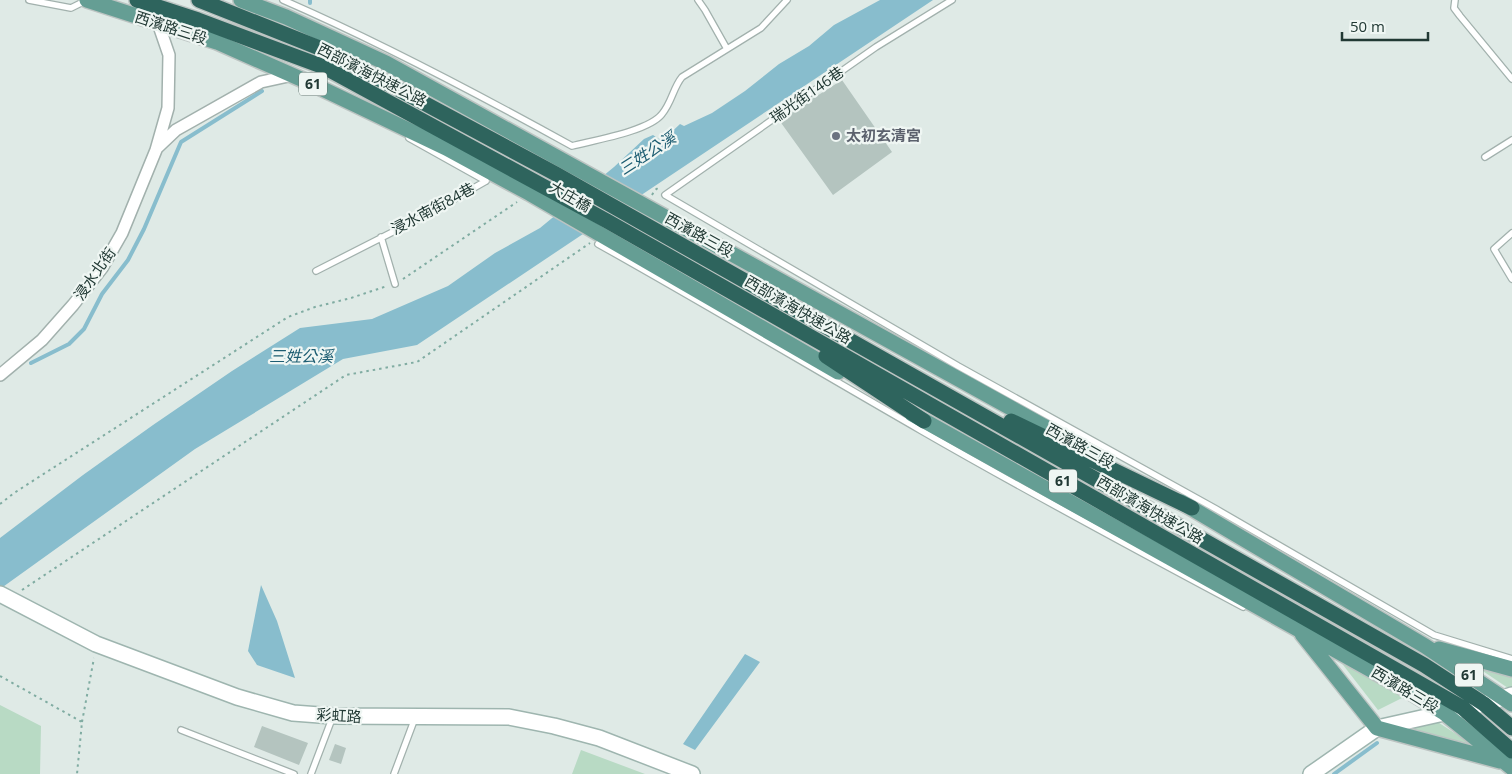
<svg xmlns="http://www.w3.org/2000/svg" width="1512" height="774" font-family="'Open Sans','Noto Sans TC',sans-serif">
<rect width="100%" height="100%" fill="#dfeae6"/>
<!-- green -->
<path fill="#b8dac4" d="M1340,661L1404,697L1378,710Z
M1468,661L1512,673V687L1508,688Z
M0,705L41,726L40,774H0Z
M1433,719L1476,747L1403,731Z
M581,750L645,774H572Z"/>
<!-- water -->
<path fill="#88bdcd" d="M880,0H933L417,345L343,359L195,449L0,589V538L83,475L153,425L232,371L300,328L372,319L448,286L495,253L540,228L614,167L644,139L653,135L662,141L680,124L684,126L712,113L745,91L779,64L809,46L834,25Z
M261,585L277,621L295,678L257,665L248,651Z
M745,654L760,662L695,750L683,744Z"/>
<g fill="none" stroke-linecap="round" stroke-linejoin="round">
<!-- stream -->
<path stroke="#88bdcd" stroke-width="4" d="M310,3V0
M31,363L69,344L84,329L102,294L128,260L144,229L181,142L262,91
M1334,774L1377,743"/>
</g>
<!-- building -->
<path fill="#b4c4bf" d="M842,80L892,152L833,195L779,120Z
M262,726L308,743L299,765L254,747Z
M335,744L346,748L341,764L329,760Z"/>
<g fill="none" stroke-linecap="round" stroke-linejoin="round">
<!-- lane casing -->
<g stroke="#a2b1ad" stroke-width="8">
<path id="lane" d="M29,0L71,8L87,0
M283,0C382,43 478,94 572,146C595,140 649,131 662,114C672,102 673,88 682,77L761,28L787,0
M698,0L705,10L727,49
M952,0L876,47L665,195L958,366L1216,509L1434,635L1512,659
M1455,0L1454,8L1460,16L1512,79
M409,138L486,181
M1485,157L1512,140
M1512,233L1494,249L1512,279
M381,237L395,284
M598,244C707,305 814,369 922,431C1028,492 1136,550 1243,607
M316,271L426,215L486,181
M181,730L294,774
M311,774L333,716
M394,774L415,718"/>
</g>
<!-- street casing -->
<g stroke="#a2b1ad" stroke-width="14">
<path id="street" d="M157,148L176,130L261,82L293,75
M0,375L42,340L73,305L102,268L122,233L156,150L168,108L169,55L158,23"/>
</g>
<!-- secondary casing -->
<g stroke="#9eb5af" stroke-width="18">
<path id="secondary" d="M0,594L96,644L237,697L293,713L333,716L509,717L554,726L599,738L692,774
M1311,774L1377,728L1484,704L1512,695"/>
</g>
<!-- primary casing -->
<g stroke="#bcc4c2" stroke-width="18">
<path id="primary" d="M87,0L217,42L310,83L446,148L529,193L838,372
M241,0L286,17L386,63L1098,456
M912,414L1407,690L1443,712L1512,768
M1181,502L1425,646L1512,704
M1302,634L1377,728L1500,761
M1439,649L1512,669"/>
</g>
<!-- highway casing -->
<g stroke="#bcc4c2" stroke-width="18">
<path id="highway" d="M137,0L198,20L324,67L607,221L1463,708L1512,751
M199,0L327,51L556,174L1424,665L1484,704L1512,728
M826,356L924,421
M1011,421L1192,508"/>
</g>
<!-- path -->
<path stroke="#80aca2" stroke-width="2" stroke-dasharray="2.5 4" stroke-linecap="butt" d="M652,195L655,190L661,186
M403,279L517,202
M0,504L14,493L288,317L315,307L351,298L387,286
M22,590L346,375L417,362L590,243
M0,676L82,722L77,774
M82,722L94,658"/>
<!-- lane -->
<use href="#lane" stroke="#fff" stroke-width="5.5"/>
<!-- street -->
<use href="#street" stroke="#fff" stroke-width="11"/>
<!-- secondary -->
<use href="#secondary" stroke="#fff" stroke-width="15"/>
<!-- primary -->
<use href="#primary" stroke="#659e94" stroke-width="15"/>
<!-- highway -->
<use href="#highway" stroke="#2e645d" stroke-width="15"/>
</g>
<!-- markers -->
<circle fill="#6b7280" stroke="#eff6f3" stroke-width="2" cx="836" cy="136" r="5"/>
<g text-anchor="middle" stroke-width="4.5" stroke-linejoin="round" paint-order="stroke">
<!-- shield labels -->
<g fill="#eff6f3" stroke="#5f726d" stroke-width="1">
<rect x="299" y="72.5" width="28" height="23" rx="4"/>
<rect x="1049" y="469.5" width="28" height="23" rx="4"/>
<rect x="1455" y="663.5" width="28" height="23" rx="4"/>
</g>
<g font-size="14" font-weight="bold" fill="#213934">
<text x="313" y="89">61</text>
<text x="1063" y="486">61</text>
<text x="1469" y="680">61</text>
</g>
<!-- street labels -->
<g font-size="15" fill="#213934" stroke="#eff6f3">
<text transform="translate(171 28) rotate(18)" y="5">西濱路三段</text>
<text transform="translate(372 75) rotate(27)" y="5">西部濱海快速公路</text>
<text transform="translate(807 95) rotate(-35)" y="5">瑞光街146巷</text>
<text transform="translate(570 197) rotate(30)" y="5">大庄橋</text>
<text transform="translate(433 209) rotate(-28)" y="5">浸水南街84巷</text>
<text transform="translate(699 235) rotate(29)" y="5">西濱路三段</text>
<text transform="translate(95 274) rotate(-55)" y="5">浸水北街</text>
<text transform="translate(798 310) rotate(30)" y="5">西部濱海快速公路</text>
<text transform="translate(1080 446) rotate(29)" y="5">西濱路三段</text>
<text transform="translate(1150 510) rotate(30)" y="5">西部濱海快速公路</text>
<text transform="translate(1405 690) rotate(31)" y="5">西濱路三段</text>
<text transform="translate(339 716) rotate(3)" y="5">彩虹路</text>
</g>
<!-- worship labels -->
<g font-size="15" font-weight="bold" fill="#5b616d" stroke="#eff6f3" text-anchor="start">
<text x="846" y="141">太初玄清宮</text>
</g>
<!-- water labels -->
<g font-size="16" font-style="italic" fill="#1d5d72" stroke="#eff6f3">
<text transform="translate(647 153) rotate(-33)" y="6">三姓公溪</text>
<text x="301" y="362">三姓公溪</text>
</g>
</g>
<!-- scale -->
<path d="M1342 32v8h86v-8" fill="none" stroke="#213934" stroke-width="2.5"/>
<text x="1350" y="32" font-size="15" fill="#213934" stroke="#eff6f3" stroke-width="4" paint-order="stroke">50 m</text>
</svg>
